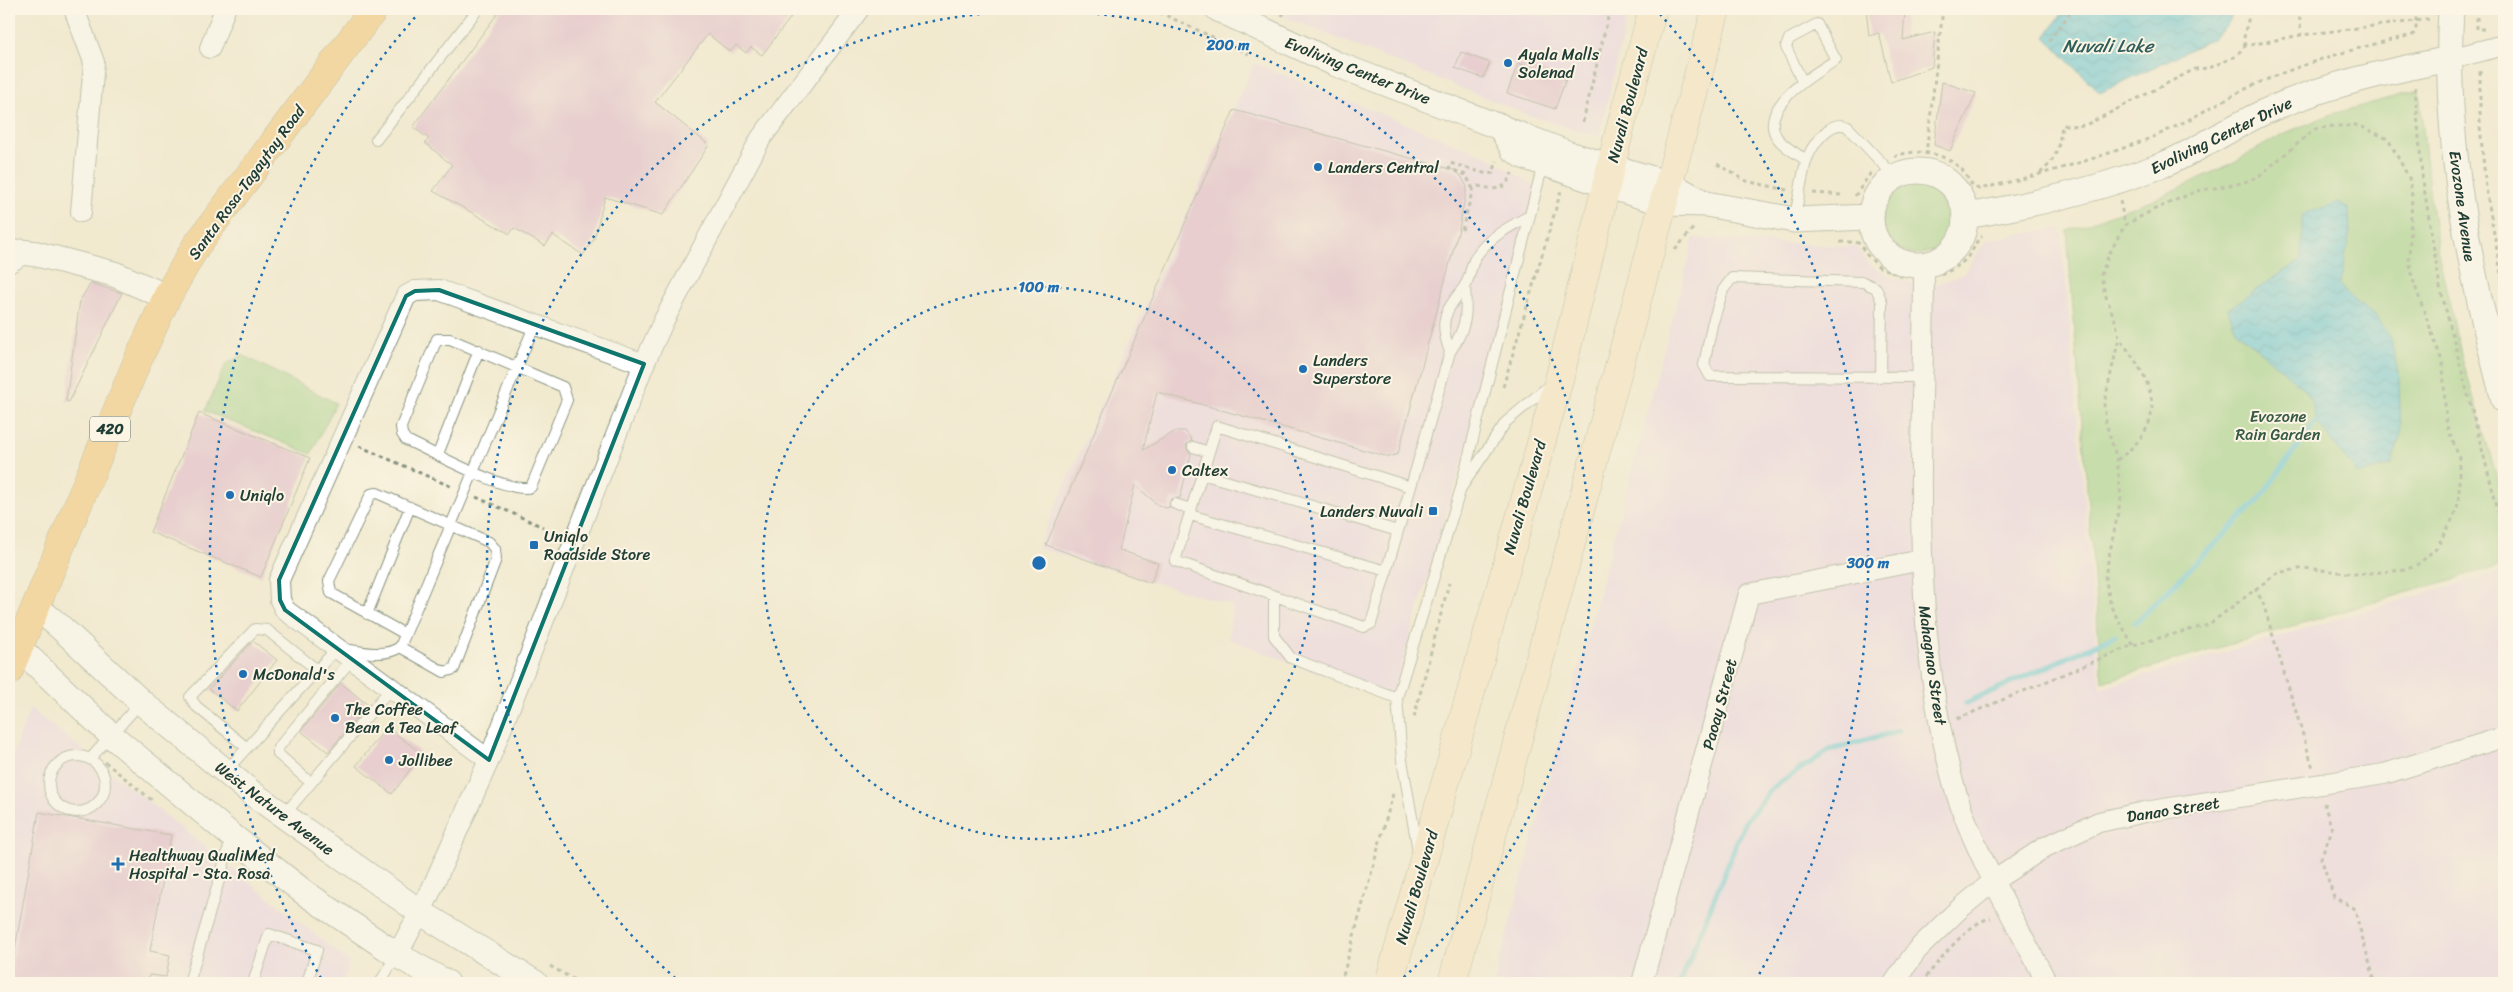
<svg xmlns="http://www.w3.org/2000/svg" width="2513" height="992" font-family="Sriracha,sans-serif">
<defs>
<pattern id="water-waves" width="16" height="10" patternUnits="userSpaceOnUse" patternTransform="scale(1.25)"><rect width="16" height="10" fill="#5dc5d9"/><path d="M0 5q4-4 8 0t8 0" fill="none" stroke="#4ca1b1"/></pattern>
</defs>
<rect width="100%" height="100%" fill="#fcf5e5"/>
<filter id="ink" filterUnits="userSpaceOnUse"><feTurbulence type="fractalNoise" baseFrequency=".02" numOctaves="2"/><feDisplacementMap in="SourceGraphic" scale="10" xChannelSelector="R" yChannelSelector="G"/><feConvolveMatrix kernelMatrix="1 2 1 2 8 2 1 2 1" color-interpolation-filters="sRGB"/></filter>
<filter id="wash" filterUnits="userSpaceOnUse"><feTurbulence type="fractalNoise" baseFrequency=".0096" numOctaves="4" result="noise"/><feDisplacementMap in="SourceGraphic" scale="20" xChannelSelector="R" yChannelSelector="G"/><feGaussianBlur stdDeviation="1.12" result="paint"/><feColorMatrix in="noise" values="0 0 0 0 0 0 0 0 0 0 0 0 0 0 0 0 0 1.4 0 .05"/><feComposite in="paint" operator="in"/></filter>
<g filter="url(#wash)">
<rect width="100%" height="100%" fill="#f1eacf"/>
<!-- built -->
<path fill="#ebd1eb" d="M1264,9H1629L1599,137L1536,118Z
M1254,63L1486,156L1543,190L1391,700L1229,639L1232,605L1037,548Z
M2061,227L2100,689L2504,570V983H1494L1694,238L1856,247L1869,264L1890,276L1919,285L1936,284L1963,275L1986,240Z
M30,708L350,962L343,983H9V766Z"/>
<!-- park -->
<path fill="#98cf82" stroke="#5c865b" d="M2419,90L2430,197L2439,258L2462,358L2504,502V564L2102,682L2067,231L2162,196L2234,162L2285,133L2332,114Z
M1882 218a36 36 0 1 1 72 0a36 36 0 1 1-72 0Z
M242,355L336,403L311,454L205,411L226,364Z"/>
<!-- water -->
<path fill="url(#water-waves)" stroke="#3e8186" d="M2065,9H2232C2232,24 2223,30 2212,39L2100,93L2045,37Z
M2339,202L2349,209L2350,232L2340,284L2355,302L2375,315L2390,336L2399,377L2401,433L2392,464L2358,475L2316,421L2312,401L2305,390L2236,331L2228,309L2302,259V215Z"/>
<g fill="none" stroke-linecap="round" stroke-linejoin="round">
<!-- stream -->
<path stroke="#5dc5d9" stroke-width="5.5" d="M2135,623L2258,501L2316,421
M1966,703L2115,636
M1680,983L1745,822L1773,787L1830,750L1899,731"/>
</g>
<g id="blocks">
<!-- building -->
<path fill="#ddaecd" d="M501,9H797L762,55L751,47L746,53L736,45L730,52L708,34L655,102L709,145L663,215L605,197L594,239L583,255L553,235L545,246L514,228L510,234L433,191L452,165L425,143L429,139L413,127Z
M1866,9H1905L1903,40L1935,32L1932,67L1891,82L1879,33L1869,36Z
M1461,52L1490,63L1483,78L1455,68Z
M1518,63L1566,79L1555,109L1507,93Z
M1942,82L1976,93L1950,151L1934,145Z
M1234,110L1454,170L1461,176L1467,187L1459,229L1398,454L1389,457L1157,392L1143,450L1176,431H1185L1192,440L1186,445L1188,451L1191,454L1180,498L1171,499L1169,507L1166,508L1158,505L1135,485L1119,550L1158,563L1151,583L1046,545Z
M91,283L122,293L69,402L66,401L80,300Z
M199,413L310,458L261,577L150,532Z
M253,641L277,660L237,711L209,689Z
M341,683L368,705L328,752L301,731Z
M387,727L422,754L392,794L356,766Z
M39,812L171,835L150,951L170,955L166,977L149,975L148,983H9Z"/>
</g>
</g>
<g filter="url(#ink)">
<use href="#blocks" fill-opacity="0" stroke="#889482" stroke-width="1"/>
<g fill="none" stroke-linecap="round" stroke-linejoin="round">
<!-- service casing -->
<g stroke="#889482" stroke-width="12">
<path id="service" d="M1802,81L1786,47L1789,39L1817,24L1836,60C1817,72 1759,105 1776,136C1782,146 1796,153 1806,160
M376,140L478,9
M1794,219C1799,200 1801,180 1806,162C1810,147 1831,117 1848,127L1895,177
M437,339H450L563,387L567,400L531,487C509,495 431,451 406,440L402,434L401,427Z
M1450,352C1438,320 1445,312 1464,287C1471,278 1470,264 1477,255C1489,237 1511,226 1529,216
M1881,377L1882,302L1876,288L1863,282L1732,278L1723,290L1712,325L1704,365L1710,376L1923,377
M1193,447L1209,452
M438,454L479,350
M1202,474L1398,531
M1462,482L1543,164
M1411,487L1217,426L1175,561L1364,627L1371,624L1450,352C1467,327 1467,315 1465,285
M1175,504L1191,509
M1190,515L1387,571
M1274,596V636L1291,658L1397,698
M367,614L410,507
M400,647L444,672L454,669L496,559L495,549L489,542L377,493L371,494L329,581L331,593L405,634
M247,748L196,706L190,697L255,629L267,630L317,670
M49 784a28 28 0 1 1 56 0a28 28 0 1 1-56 0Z
M90,759L141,702
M226,771L337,648C357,650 383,659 400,647L535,324
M311,783L278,754V748L352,659
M284,815L391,688
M1418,851L1402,760L1397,698L1461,488L1506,422L1551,384
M189,983L232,836
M253,983L269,934L317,950L307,983
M380,983L396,955"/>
</g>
<!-- minor casing -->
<g stroke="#889482" stroke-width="22">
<path id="minor" d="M74,9L94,62L81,212
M210,48L225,9
M2450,59L2504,45
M1924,264C1924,437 1907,613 1953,782C1971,848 2016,922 2047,983
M489,760L285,610L280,600L279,580L406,296L415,291L439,290L644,364
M397,955L428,897L489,760L644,364L664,320L761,138L859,9
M1642,983L1749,594L1922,560
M1894,983L1917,950L1957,911L1995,880L2045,847L2099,822L2145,812L2384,774L2504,737"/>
</g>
<!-- tertiary casing -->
<g stroke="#889482" stroke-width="27">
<path id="tertiary" d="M1218,9L1336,64L1572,155L1669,184L1706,204
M2451,9C2443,142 2470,272 2504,400
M1500,126L1513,149L1523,156L1606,185L1664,203L1706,204L1794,220L1870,217
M1871 218a47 47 0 1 1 94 0a47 47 0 1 1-94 0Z
M1966,216C2032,205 2097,190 2160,166C2199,151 2233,125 2271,109C2329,84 2389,71 2450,59
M9,260L21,252L37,254L114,274L167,297
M36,607L59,626L141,702L253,794L420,912L535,983
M19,648L112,736L232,836L305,893L397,955L447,983"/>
</g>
<!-- secondary casing -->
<g stroke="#889482" stroke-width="29">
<path id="secondary" d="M1389,983L1560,376L1619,133L1653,9
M1452,983L1716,9"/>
</g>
<!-- primary casing -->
<g stroke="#889482" stroke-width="29">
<path id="primary" d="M9,671L137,362L167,297L196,246L374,9"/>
</g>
<!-- path -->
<path stroke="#889482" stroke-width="3" stroke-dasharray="4 4" stroke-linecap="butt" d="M1152,9L1249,54
M2299,9L2301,35
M2477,9V29H2484
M1282,16L1286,9
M2049,41L2073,9
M2245,46C2241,36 2250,20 2250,9
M2480,71V126L2486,188L2504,291
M2415,87L2422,175L2440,287L2504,534
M1583,122L1610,9
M1894,157C1915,147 1948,153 1964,172C1969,179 1970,186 1979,189C2038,176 2097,159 2153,137C2193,120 2228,95 2268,79C2315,59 2364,46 2413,35L2416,30V9
M1717,164L1746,181L1787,190
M1924,171L1943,9
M2040,173C2058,159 2059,145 2062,125L2079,126L2090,123L2195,69L2209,68L2236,56L2245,46L2301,35L2431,19
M1473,189L1466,175L1449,168L1450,163L1487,174L1493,173L1497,161
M1813,193L1842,195
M1855,196L1872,171
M2120,201L2125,225
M1462,230L1473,189L1478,186C1495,190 1505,192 1512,173
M1840,242H1856L1860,244L1866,254L1879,267L1905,277
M1675,250L1695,226
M1941,275C1954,269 1966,262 1973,249C1976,243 1977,240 1982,236
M1503,387L1561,191
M359,446L452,487
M2117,460C2172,420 2154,384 2119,338
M476,497L543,527
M2255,588L2263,603L2313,768
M1414,717L1449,583
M1957,719L2133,645L2208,625L2277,573L2304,568L2357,574L2406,570L2420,563L2437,547L2453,518L2459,501V457L2446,424L2443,364L2414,283L2409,260L2412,196L2409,178L2388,139L2360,126H2333L2315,129L2259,176L2242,183L2197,191L2153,210L2125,225L2109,254L2101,275L2105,294L2116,323L2119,338L2104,404L2106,423L2117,460L2121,498L2105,576L2111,607L2133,645
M105,762L153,801
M2324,803L2332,830L2321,858L2334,897L2354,908L2373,975V983
M550,966L580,983
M1341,983L1393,794
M1921,983C1937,964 1967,922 1991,918"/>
<!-- service -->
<use href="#service" stroke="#fff" stroke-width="10"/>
<!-- minor -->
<use href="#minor" stroke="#fff" stroke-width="20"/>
<!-- tertiary -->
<use href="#tertiary" stroke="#fff" stroke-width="25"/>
<!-- secondary -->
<use href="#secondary" stroke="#fbe6c4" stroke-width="28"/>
<!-- primary -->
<use href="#primary" stroke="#f5c16b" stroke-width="28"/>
</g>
</g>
<!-- marked area -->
<path d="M0 0H2513V992H0ZM439,290L644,364L489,760L285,610L280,600L279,580L406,296L415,291Z" fill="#f1eacf" fill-opacity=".55" fill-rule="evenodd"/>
<path fill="none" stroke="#0f766e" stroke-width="4" stroke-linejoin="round" d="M439,290L644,364L489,760L285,610L280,600L279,580L406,296L415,291Z"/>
<!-- distance rings -->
<g fill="none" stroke="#1f6fb2" stroke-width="2.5" stroke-dasharray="2.5 5">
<circle cx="1039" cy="563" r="276"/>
<path d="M681 983A552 552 0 1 1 1397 983"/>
<path d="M321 978A829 829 0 0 1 418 14M1660 14A829 829 0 0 1 1757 978"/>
</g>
<!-- markers -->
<g fill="#1f6fb2" stroke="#fcf5e5" stroke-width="2">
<circle cx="1508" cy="63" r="5"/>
<circle cx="1318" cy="167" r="5"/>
<circle cx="1303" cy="369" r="5"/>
<circle cx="1172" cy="470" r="5"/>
<circle cx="230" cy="495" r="5"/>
<rect x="1428" y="506" width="10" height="10" rx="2.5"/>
<rect x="529" y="540" width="10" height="10" rx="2.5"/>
<circle cx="243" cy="674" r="5"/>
<circle cx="335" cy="718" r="5"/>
<circle cx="389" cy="760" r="5"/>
<path d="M115.5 856.5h5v5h5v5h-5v5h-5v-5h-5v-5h5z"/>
</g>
<g text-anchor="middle" stroke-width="4" stroke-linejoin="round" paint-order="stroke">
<!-- shield labels -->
<rect fill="#fcf5e5" stroke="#617469" stroke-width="1" x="90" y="416.5" width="40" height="25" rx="4"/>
<g font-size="15" font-weight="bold" fill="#1f3d34">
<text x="110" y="434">420</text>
</g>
<!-- poi labels -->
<g font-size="16" fill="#1f3d34" stroke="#fcf5e5" text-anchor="start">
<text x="1518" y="60">Ayala Malls<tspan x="1518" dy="18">Solenad</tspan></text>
<text x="1328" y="173">Landers Central</text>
<text x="1313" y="366">Landers<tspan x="1313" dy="18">Superstore</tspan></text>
<text x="1182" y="476">Caltex</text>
<text x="240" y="501">Uniqlo</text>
<text x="1423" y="517" text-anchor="end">Landers Nuvali</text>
<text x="544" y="542">Uniqlo<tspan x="544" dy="18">Roadside Store</tspan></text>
<text x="253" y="680">McDonald's</text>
<text x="345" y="715">The Coffee<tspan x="345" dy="18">Bean &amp; Tea Leaf</tspan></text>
<text x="399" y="766">Jollibee</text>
<text x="129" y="861">Healthway QualiMed<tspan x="129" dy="18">Hospital - Sta. Rosa</tspan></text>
</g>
<!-- street labels -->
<g font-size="16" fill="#1f3d34" stroke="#fcf5e5">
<text transform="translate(1358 70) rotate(22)" y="6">Evoliving Center Drive</text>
<text transform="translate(1627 105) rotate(-75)" y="6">Nuvali Boulevard</text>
<text transform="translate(2221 135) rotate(-26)" y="6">Evoliving Center Drive</text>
<text transform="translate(246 182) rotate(-54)" y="6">Santa Rosa-Tagaytay Road</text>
<text transform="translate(2463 206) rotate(82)" y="6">Evozone Avenue</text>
<text transform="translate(1524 497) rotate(-74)" y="6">Nuvali Boulevard</text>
<text transform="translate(1933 665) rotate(82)" y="6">Mahagnao Street</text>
<text transform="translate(1719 704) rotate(-75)" y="6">Paoay Street</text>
<text transform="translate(275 808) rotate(37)" y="6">West Nature Avenue</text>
<text transform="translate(2173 809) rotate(-9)" y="6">Danao Street</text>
<text transform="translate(1416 887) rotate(-74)" y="6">Nuvali Boulevard</text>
</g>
<!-- park labels -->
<g font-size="16" fill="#375a44" stroke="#fcf5e5">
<text x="2278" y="422">Evozone<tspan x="2278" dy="18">Rain Garden</tspan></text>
</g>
<!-- water labels -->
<g font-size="18" font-style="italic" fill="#2e5f5d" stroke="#fcf5e5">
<text x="2108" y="52">Nuvali Lake</text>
</g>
</g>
<circle cx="1039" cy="563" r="8" fill="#1f6fb2" stroke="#fcf5e5" stroke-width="2.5"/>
<g font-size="15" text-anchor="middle" font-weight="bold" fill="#1f6fb2" stroke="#fcf5e5" stroke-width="4" stroke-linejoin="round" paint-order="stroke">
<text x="1228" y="50">200 m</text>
<text x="1039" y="292">100 m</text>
<text x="1868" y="568">300 m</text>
</g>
<!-- margin -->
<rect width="2513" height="992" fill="none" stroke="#fcf5e5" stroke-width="30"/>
</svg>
